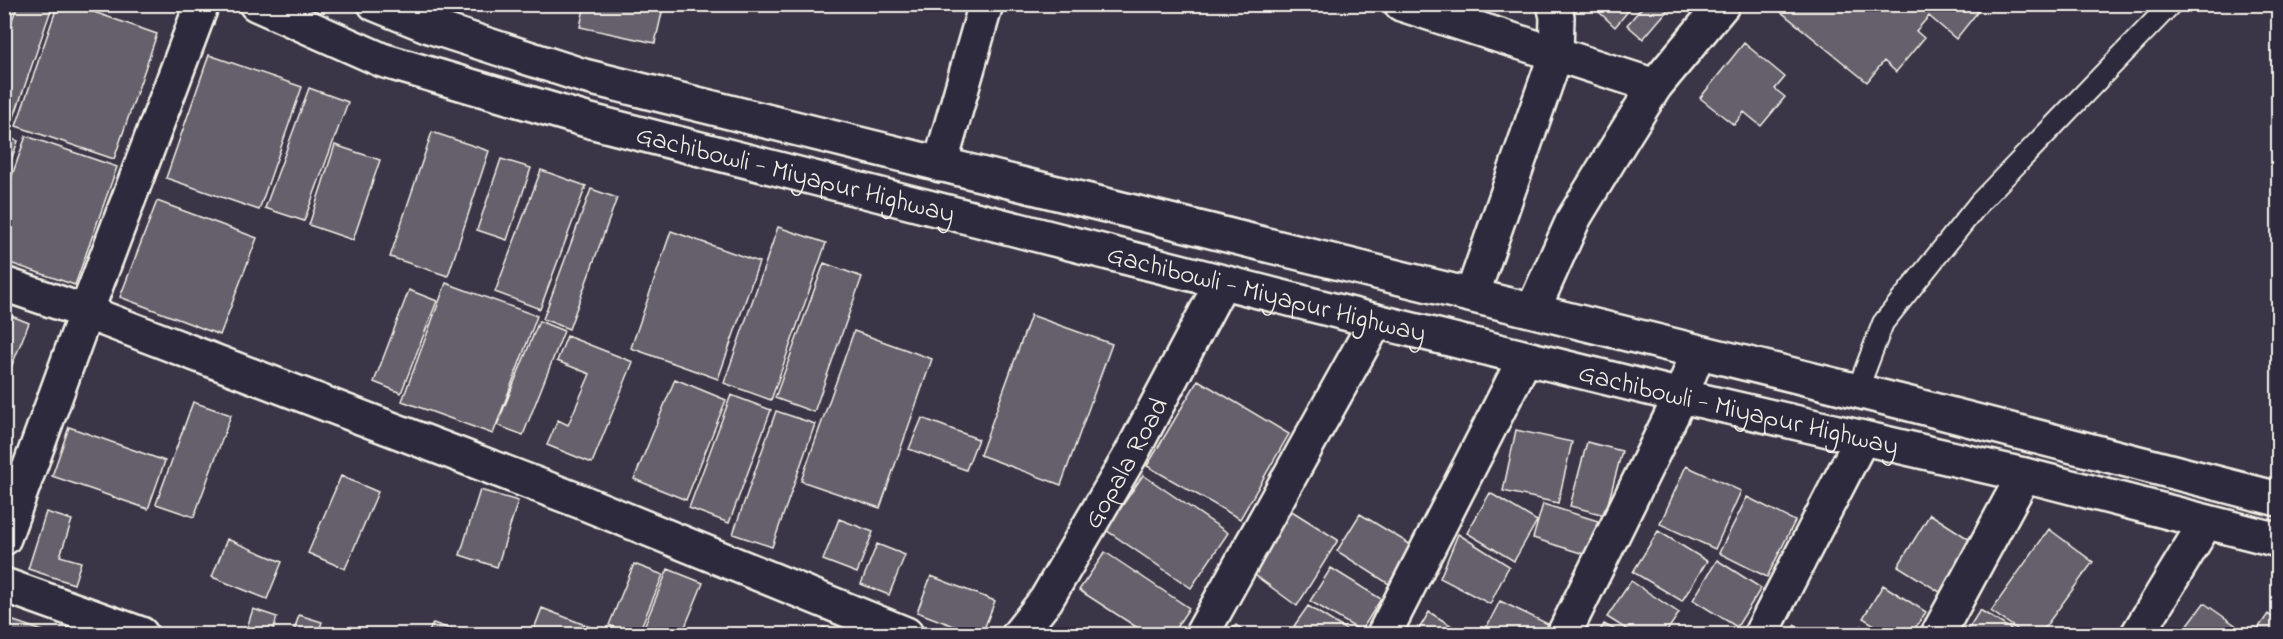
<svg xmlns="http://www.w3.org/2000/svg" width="2283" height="639" font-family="'Indie Flower',sans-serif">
<rect width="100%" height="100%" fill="#3b3647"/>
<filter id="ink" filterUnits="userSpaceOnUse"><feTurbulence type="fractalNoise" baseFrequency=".0167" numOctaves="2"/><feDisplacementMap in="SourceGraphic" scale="12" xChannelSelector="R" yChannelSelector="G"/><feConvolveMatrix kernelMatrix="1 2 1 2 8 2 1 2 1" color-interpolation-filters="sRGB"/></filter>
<g filter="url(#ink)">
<!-- building -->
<path fill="#65616c" stroke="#f4f1e8" stroke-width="1.5" d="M4,4H15L4,33Z
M18,4H53L12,123L4,120V42Z
M58,4H71L157,34L114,159L16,126Z
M585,4H664L655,43L580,27Z
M1606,4H1634L1615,27L1599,12Z
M1645,4H1673L1643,39L1627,25Z
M1785,4H1984L1956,39L1929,16L1916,31L1924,38L1896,72L1884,61L1867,82L1780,11Z
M1744,43L1785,77L1775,89L1785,97L1761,126L1744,112L1734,125L1700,98Z
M209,55L302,87L259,210L166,178Z
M309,88L348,102L304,221L265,208Z
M432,132L489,151L448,276L390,257Z
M26,136L117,167L75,285L4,261V198Z
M4,137L18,141L4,180Z
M335,145L380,160L353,240L309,225Z
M501,159L531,168L507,240L477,230Z
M541,170L586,186L540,309L495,292Z
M591,189L617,198L569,329L543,319Z
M157,201L257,238L220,335L120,297Z
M778,227L826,243L771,400L724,383Z
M671,231L759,262L718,379L631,348Z
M824,263L862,277L814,412L775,398Z
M446,283L537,316L493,434L402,401Z
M409,290L437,301L401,393L374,382Z
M4,313L29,323L10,370L4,368Z
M1031,315L1112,344L1061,485L980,455Z
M539,321L564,331L523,435L497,425Z
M854,331L932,359L880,508L801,481Z
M567,336L633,362L592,463L547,445L558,420L568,425L590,374L557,361Z
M675,379L726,400L686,500L634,479Z
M1198,380L1289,434L1240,519L1147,466Z
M731,395L771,410L729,523L689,508Z
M193,402L231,415L194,517L156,504Z
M776,411L815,424L772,547L733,534Z
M922,418L978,439L966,470L909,449Z
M69,427L165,461L148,509L52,476Z
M1516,430L1572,442L1558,503L1503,491Z
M1587,442L1622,451L1605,515L1570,506Z
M1686,466L1741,491L1715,549L1660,524Z
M1143,475L1228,533L1191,588L1106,530Z
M341,476L378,492L345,569L308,553Z
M480,490L518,501L497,567L460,555Z
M1490,493L1537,521L1514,561L1467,533Z
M1747,497L1795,521L1767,577L1719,553Z
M1543,504L1598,521L1587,555L1533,538Z
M1287,508L1338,540L1297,606L1252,573Z
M46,512L72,520L60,556L81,562L74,584L28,569Z
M1360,514L1413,546L1389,584L1337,551Z
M1930,514L1975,543L1943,594L1898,566Z
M839,519L873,532L857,573L823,560Z
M2049,529L2093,562L2040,634H2024L1991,611Z
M1658,531L1707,561L1682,601L1633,572Z
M1458,534L1509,566L1490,604L1440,578Z
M227,539L282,562L267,599L212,577Z
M877,544L905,555L889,595L861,584Z
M1105,552L1189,608L1172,634H1147L1079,590Z
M1717,560L1761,588L1737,627L1693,600Z
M634,564L663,575L638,634H631L609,625Z
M1331,568L1381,599L1361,631L1310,601Z
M668,569L703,583L682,634H641Z
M931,576L995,601L982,634H975L917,612Z
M1631,581L1679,613L1665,634H1634L1607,617Z
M1883,585L1926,612L1911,634H1889L1863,618Z
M1500,601L1548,624L1543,634H1483Z
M2204,603L2248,634H2181Z
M1308,606L1353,634H1308L1294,626Z
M542,608L608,634H532Z
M253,609L277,617L272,634H245Z
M1980,610L2019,634H1965Z
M1429,612L1465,634H1416Z
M2268,614L2278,622V634H2254Z
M299,615L322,622L318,634H293Z
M11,620L46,632L45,634H6Z
M433,623L464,634H428Z
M1604,624L1623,634H1598Z
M1236,625L1249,634H1229Z
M1795,625L1810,634H1790Z
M1861,626L1874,634H1855Z
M351,627L372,634H349Z
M823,627L838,634H820Z"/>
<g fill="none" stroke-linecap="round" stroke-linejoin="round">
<!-- lane casing -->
<g stroke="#f4f1e8" stroke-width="24">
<path id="lane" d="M1857,391L1883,323L1980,202L2171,4"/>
</g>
<!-- street casing -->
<g stroke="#f4f1e8" stroke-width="38">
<g id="street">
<path d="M1401,4L1655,86"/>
<path d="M940,165L986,4"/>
<path d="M4,284L86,312L582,502L906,634"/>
<path d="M1472,295L1556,54L1557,17L1554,4"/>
<path d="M1533,310L1574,218L1622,139L1655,86L1723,4"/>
<path d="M4,538L86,312L202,4"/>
<path d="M4,585L141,634"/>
<path id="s1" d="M1019,634L1046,600L1130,456L1222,282"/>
<path d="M1202,634L1376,321"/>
<path d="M1384,634L1525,358"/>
<path d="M1564,634L1681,396L1698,352"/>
<path d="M1761,634L1862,438"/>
<path d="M1938,634L2024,475"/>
<path d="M2138,634L2206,522"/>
</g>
</g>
<!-- primary casing -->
<g stroke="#f4f1e8" stroke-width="38">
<g id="primary">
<path id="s2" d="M256,4L382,60L590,121L1376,321L1681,396L2024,475L2278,540"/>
<path d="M375,4L429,26L584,76L1906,403L2278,499"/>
</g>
</g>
<!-- lane -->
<use href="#lane" stroke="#2f2a3d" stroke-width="20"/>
<!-- street -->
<use href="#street" stroke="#2f2a3d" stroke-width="33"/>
<!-- primary -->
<use href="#primary" stroke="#2f2a3d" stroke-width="33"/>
</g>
</g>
<g text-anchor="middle" stroke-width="4.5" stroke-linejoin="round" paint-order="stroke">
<!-- street labels -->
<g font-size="27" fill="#f4f1e8" stroke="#2f2a3d">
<text dy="9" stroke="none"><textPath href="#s2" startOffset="567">Gachibowli - Miyapur Highway</textPath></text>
<text dy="9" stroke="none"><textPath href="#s2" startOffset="1053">Gachibowli - Miyapur Highway</textPath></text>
<text dy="9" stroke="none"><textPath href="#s2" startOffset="1539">Gachibowli - Miyapur Highway</textPath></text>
<text dy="9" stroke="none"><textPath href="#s1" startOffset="202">Gopala Road</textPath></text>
</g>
</g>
<!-- margin -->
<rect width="2283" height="639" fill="none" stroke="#2f2a3d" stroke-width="24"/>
<rect x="12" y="12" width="2259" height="615" fill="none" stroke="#f4f1e8" stroke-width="2" filter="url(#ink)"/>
</svg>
